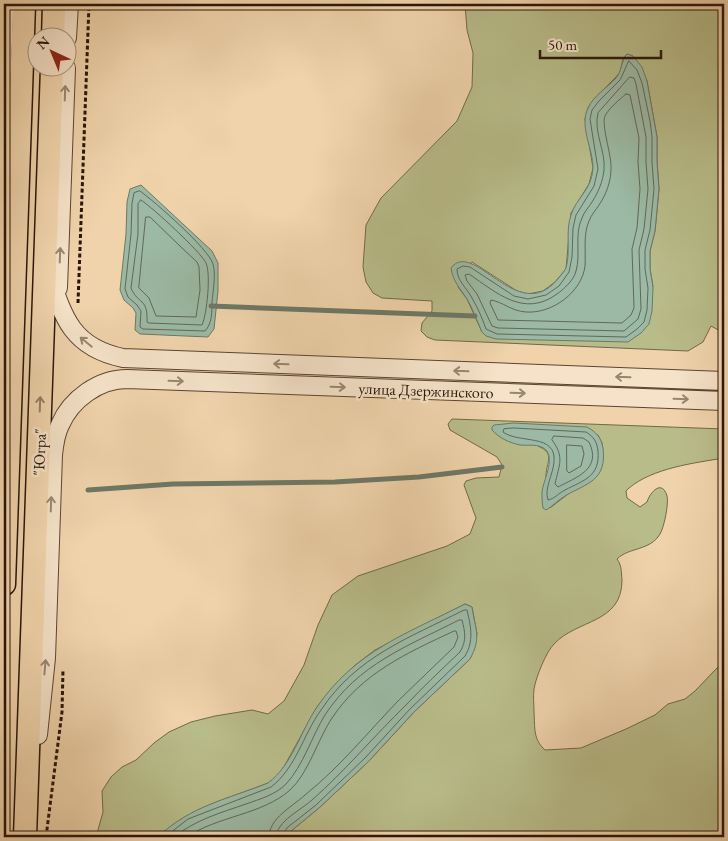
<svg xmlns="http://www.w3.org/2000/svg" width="728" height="841" font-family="'EB Garamond',serif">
<rect width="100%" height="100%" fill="#f0d3ab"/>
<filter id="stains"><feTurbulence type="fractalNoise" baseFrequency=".004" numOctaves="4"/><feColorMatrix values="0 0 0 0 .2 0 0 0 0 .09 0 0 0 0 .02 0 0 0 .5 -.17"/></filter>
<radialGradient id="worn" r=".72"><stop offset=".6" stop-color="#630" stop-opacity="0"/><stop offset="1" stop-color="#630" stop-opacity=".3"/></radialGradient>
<!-- green -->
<path fill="#b8bc89" stroke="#70694a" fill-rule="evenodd" d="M465,4H724V333L711,326L703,342L688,351L435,340L427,337L421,331L422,323L432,311V301L382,298L373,293L366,282L363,267L366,225L381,198L457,121L472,87L473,53L467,30ZM627,54L633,56L647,81L657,137V162L659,189L655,231L650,251V269L653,287L482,332L467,299L458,287L472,262L517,291L528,294L543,291L555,282L566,269L571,213L589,184L593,168L585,119L588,108L595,98L616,77L620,72L623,59Z
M452,419L724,429V458C694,463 653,468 629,488L626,491L627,498L640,507L647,502C650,492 662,479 667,496C669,503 664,528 660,534C650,551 629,547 617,559C622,566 621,571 622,580C622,624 577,619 554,644C546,652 536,677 534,689C533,696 534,705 534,712C535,728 533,739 545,750L581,748L626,729L655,715L668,704L685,699L695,691L717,668L724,664V837H286L291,831L319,808L368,762L414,712L470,659L477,634L472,607L465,604L375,650L354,666L334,686L317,707L286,763L278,776L268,783C228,799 190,807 158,837H96L103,812L102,791L111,777L122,767L136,760L154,743L169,732L191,722L215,716L252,710L268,714L284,701L304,665L318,625L332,595L358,576L447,546L470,534L476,518L464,485L466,481L476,478L499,477L502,465L497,457L450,430L448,424ZM598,435L602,443L603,453L568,494L550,508C549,498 546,487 546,476C546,462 556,454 538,446Z"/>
<!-- water -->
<path fill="#9bb9a4" stroke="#6d7866" d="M627,54L633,56L642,67L647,81L657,137V162L659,189L655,231L650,251V269L653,287L652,311L649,324L641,333L628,342L496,339L486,336L482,332C477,321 473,309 467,299C460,288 453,282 451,268C473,238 518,326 557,280C560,276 564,272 566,268C571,251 565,232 571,215C576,198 592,190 593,168C593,148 579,127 588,108C594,95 607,88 616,78C622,71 621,61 627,54Z
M141,185L212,251L218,263V291L214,329L208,337L140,334L135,330L136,313L133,308L124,300L120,290L126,234L127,202L130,189Z
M514,423L587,427C596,432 601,437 603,448C607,481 587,483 565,496C558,500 553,506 546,510L543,508C542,503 542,497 542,492C543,481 555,460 546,450C539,443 528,446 520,445C510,443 499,438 492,430V427L494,425Z
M465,604L472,607C475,629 482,637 470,659L414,712L368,762L319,808L291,831L286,837H158C190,806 228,799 268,783C293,764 300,732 317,707C355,651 408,633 465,604Z"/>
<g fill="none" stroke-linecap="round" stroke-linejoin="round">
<!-- shore -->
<path stroke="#626857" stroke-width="1" d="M629,61L637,70L642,83L650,121L652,137V162L654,189L650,230L645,250V269L648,288L647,310L644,322L637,329L626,337L497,334L486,329C482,318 478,308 472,298C467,288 457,281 457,269L463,266L470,267L514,296L528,299L546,295L559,286L569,272L572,257L573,228L576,215L594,186L598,169L590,119L592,110L599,101L620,80Z
M630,77L634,78L636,84L646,137V162L648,189L644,229L639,250L641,309L638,319L624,331L498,328L492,326L477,294L467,281L465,275L469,274C497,293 524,318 557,294C564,289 574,280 576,271C581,254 574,234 582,218C584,212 589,207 592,202C598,193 603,181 604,170C606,151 593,132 598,113Z
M626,94L630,95L639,138L638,162L640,189L637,228L632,249L634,308L631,315L622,323L498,320L490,303L491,300C503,302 511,311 526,312C552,314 582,292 585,266C586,252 583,234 589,221C591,215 596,210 599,205C606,195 611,181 611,169C612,156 601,125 605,116C609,108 619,100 626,94Z
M140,191C154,201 209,249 213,264C216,275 213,291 212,302C212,312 212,324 205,331L143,329L140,327L141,311L137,305L128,297L125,289L131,234L132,203L134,193Z
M141,200C153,208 200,251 206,263C211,274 207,314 202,325L149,323L147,322C148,297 138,305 131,288L138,234V204Z
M146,217H150L182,248L197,262L199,267L200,290L196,317L156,316L149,298L139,288Z
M514,428L586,432C594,437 597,442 598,451C600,477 584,480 565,490C559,493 554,499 548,500C544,488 553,475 554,462C557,433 519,444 503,432L504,429Z
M554,436L583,438L589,442C602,469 577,477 558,487L555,484C559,465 565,457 552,440Z
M567,445L582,446L584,454L581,466L569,473L567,471Z
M165,837L188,819L271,787C296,768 303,735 321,710C357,656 409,638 464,610H467C471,627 474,641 465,656L410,709L365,758L316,805L288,827L283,833V837
M174,837C195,820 220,813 246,804C260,799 275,795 286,784C303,766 312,736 325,715C358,664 408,646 459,620H462C465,632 467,640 460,652C442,669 423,687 406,705C374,736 346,770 312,800C301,810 277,821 276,837
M187,837C217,816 262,815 290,790C308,774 318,739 332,718C362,673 407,653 454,631H456L458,637L454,647C436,665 417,682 399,700C368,732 340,767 305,795C292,807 269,818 269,837"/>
<!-- stream -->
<path stroke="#6d7866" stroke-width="5" d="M211,306L475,316
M88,490L173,484L335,482L419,477L502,467"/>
<!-- service casing -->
<g stroke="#5b4532" stroke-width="9">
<path id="service" d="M8,146L7,81L10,4"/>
</g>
<!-- tertiary casing -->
<g stroke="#5b4532" stroke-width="20">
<path id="tertiary" d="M67,38L69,4
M48,271C63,317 71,347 123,358L724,381
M58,288L66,68
M38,735L46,658L53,455C54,445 55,435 60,425C71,399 99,379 127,379L724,401"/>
</g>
<!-- trunk casing -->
<g stroke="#29160a" stroke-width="25">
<path id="trunk" d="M53,38L54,4
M4,584L24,4
M25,837L52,68"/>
</g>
<!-- path -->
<path stroke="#29160a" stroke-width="3" stroke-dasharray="4 2.5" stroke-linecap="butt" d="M78,303L89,4
M46,837L62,712L63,669"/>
<!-- service -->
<use href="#service" stroke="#f5e2c8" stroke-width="7"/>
<!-- tertiary -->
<use href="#tertiary" stroke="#f5e2c8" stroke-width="18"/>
<!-- trunk -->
<use href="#trunk" stroke="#f0d3ab" stroke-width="22"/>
</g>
<!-- one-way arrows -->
<defs><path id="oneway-shaft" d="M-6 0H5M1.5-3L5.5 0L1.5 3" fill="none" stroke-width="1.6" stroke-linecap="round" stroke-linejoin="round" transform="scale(1.25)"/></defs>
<g stroke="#998672">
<use href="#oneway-shaft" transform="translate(65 93) rotate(-88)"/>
<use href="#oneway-shaft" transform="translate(60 255) rotate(-88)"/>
<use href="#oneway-shaft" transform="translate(86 342) rotate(-141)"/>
<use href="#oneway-shaft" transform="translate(281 364) rotate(-178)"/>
<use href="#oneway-shaft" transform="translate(461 371) rotate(-178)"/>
<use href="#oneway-shaft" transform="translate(623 377) rotate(-178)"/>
<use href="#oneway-shaft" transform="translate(176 381) rotate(2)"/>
<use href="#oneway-shaft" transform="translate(338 387) rotate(2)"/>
<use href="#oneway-shaft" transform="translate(518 393) rotate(2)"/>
<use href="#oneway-shaft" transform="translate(681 399) rotate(2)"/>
<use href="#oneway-shaft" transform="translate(51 504) rotate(-88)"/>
<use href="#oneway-shaft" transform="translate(45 667) rotate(-85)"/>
</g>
<use stroke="#967e63" href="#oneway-shaft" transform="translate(40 404) rotate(-88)"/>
<g text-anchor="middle" stroke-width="5" stroke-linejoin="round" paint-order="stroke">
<!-- street labels -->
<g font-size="16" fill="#29160a" stroke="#f5e2c8">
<text transform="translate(426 390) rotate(2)" y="6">улица Дзержинского</text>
<text transform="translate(39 452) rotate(-88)" y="6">"Югра"</text>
</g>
</g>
<!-- margin -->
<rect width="728" height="841" fill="none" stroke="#f0d3ab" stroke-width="20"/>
<rect x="5" y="5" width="718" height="831" fill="none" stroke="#29160a" stroke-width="2.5"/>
<rect x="10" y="10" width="708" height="821" fill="none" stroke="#29160a"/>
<!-- north arrow -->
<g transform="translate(52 52) rotate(316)"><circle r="24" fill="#f5e2c8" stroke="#a3907c"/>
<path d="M0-4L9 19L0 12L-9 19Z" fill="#8f2418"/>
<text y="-8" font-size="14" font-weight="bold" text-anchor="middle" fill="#29160a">N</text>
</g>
<!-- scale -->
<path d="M540 50v8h121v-8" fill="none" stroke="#29160a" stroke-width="2.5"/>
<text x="548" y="50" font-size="15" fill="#29160a" stroke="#f5e2c8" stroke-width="4" paint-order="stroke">50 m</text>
<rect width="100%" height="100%" filter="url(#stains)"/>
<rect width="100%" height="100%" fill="url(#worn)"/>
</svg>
